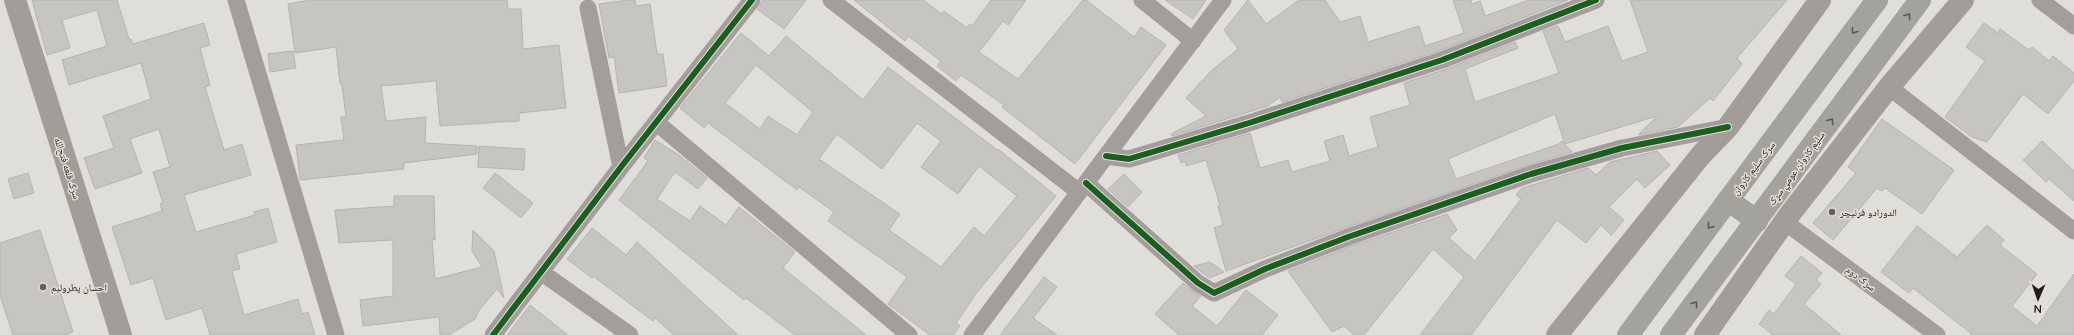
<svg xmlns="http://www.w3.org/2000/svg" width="2074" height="335" font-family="'Nunito Sans','Noto Naskh Arabic',sans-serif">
<rect width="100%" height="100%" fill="#dfded9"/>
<!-- building -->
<path fill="#c7c5c2" stroke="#b6b4b2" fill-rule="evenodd" d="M32,0H117L129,39H131L133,44L204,23L210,45L200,48L210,85L205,87L224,150L242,144L251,175L184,195L196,232L255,215L254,212L268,208L277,242L236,254L240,269L232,271L244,315L298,299L302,314L308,312L315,335H210L202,308L166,320L153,278L131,285L112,227L162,211L160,204L163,203L153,172L170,167L159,129L130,139L142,173L95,189L84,158L114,148L103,116L151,99L141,63L69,85L62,60L107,46L97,10L62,20L70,48L47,55Z
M311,0H507L508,9H521L523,49L559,45L566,108L519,113V121L440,126L436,81L381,86L386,121L426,117L425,143L477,146V154L404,163V169L300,180L296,145L344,140L341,117H346L342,84H340L336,47L295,53L288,4Z
M629,0H635L636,6L650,4L657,54H663L667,86L619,93L614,57L609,58L599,4Z
M763,0H806L784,29L757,9Z
M854,0H923L942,14L944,11L967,28L970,24L972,26L991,0H1026L1008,25L1003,21L979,52L1018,79L1083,0H1086L1134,37L1141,27L1166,45L1075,164L1002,107L1004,105L961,75L956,81L937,66L941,61L908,36L905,41Z
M1165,0H1206L1193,19Z
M1248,0L1266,24L1299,0H1325L1340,22L1360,16L1368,42L1419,26L1425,46L1464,33L1453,0H1471L1472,4L1480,1L1485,16L1529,0H1568L1439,51L1282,102L1280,97L1268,106L1172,136L1171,134L1206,116L1186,98L1211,71L1238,49L1224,30Z
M1630,0H1787L1737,58L1742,64L1713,101L1710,98L1678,127L1638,135L1657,116L1565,144L1555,114L1448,159L1456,179L1559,144L1562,141L1572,152L1528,165L1345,228L1226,271L1214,228L1223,225L1218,206L1220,205L1206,160L1186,166L1185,161L1181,163L1178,155L1250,133L1260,168L1288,160L1292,172L1330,161L1324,141L1343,135L1349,156L1378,147L1370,117L1410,105L1404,83L1446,69L1515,42L1518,48L1465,69L1475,102L1559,73L1543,31L1558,26L1565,42L1608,26L1622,61L1648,52Z
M1984,23L1998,33L2000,29L2029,50L2032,47L2049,61L2053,56L2074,73V81L2048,114L2023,94L1987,142L1972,137L1945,117L1985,61L1966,47Z
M741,33L769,56L786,36L863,100L888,67L997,150L998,149L1056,196L975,295L956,323L960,326L953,335H930L888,304L907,277L828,221L834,212L799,187L797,190L708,123L704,128L680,108ZM756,65L813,112L797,135L768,116L760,129L725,103ZM917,123L941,141L921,167L958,194L979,166L1017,196L984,236L974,227L941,267L889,230L900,214L819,159L837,134L882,169Z
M293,51L296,68L270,72L268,54Z
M1882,119L1954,170L1922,214L1885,188L1882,191L1877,188L1833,240L1813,223L1856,173L1848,167Z
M655,140L679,155L707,178L698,189L675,172L657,199L690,221L700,206L726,225L739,207L795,252L783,268L866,335H795L746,298L744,300L619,200L648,161L644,158Z
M2042,141L2074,171V201L2049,179L2046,182L2023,160Z
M479,146L525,149L524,170L478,167Z
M1657,151L1670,165L1645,188L1637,179L1609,207L1624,220L1611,235L1601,225L1586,243L1557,220L1471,335H1420L1464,277L1433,249L1364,335H1354L1344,326L1332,332L1288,271L1351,246L1447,214L1457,230L1449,238L1475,261L1521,199L1516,195L1522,188L1588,168L1596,175L1610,162Z
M28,173L34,193L14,199L8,179Z
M495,173L533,203L521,218L483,188Z
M1124,174L1142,192L1128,207L1108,189Z
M394,196H434L435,240L432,239L435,279L482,267L472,251L473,230L494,251L504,298L497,289L480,309L475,319L449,335H440L439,317L363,326L360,300L393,296V240L339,243L335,210L394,206Z
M1987,225L2004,240L2000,245L2037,274L2012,306L2037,326L2074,274V335H1973L1913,288L1909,293L1881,272L1917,226L1957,257Z
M592,228L626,255L637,242L738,335H674L655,318L653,321L593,276L592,278L567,259Z
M40,230L73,332L64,335H13L0,295V243Z
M1801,256L1822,273L1816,280L1821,284L1804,304L1841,335H1773L1759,324L1769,310L1774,314L1796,284L1785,276Z
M1210,262L1224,272L1209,278L1194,266Z
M1044,277L1057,287L1033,318L1057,335H1000Z
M1183,283L1201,296L1192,306L1217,326L1246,290L1278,315L1262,335H1179L1155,314Z
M530,305L568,335H507Z"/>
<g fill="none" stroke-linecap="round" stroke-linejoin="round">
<!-- street -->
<path stroke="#a39e9b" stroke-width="17" d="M236,0L336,335
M831,0L1079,192
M1142,0L1193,41
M2040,0L2074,26
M588,8L621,167
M1889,87L2074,231
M657,123L909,335
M1106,156L1129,159L1249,123L1442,60L1596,0
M1086,183L1198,283L1214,293L1265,269L1348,237L1531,174L1622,148L1728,127
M1785,222L1937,335
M541,272L630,335
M493,335L621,167L752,0
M972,335L1223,0"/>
<!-- secondary -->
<path stroke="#a29d99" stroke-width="22" d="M15,0L121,335
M1557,335L1701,155L1728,127L1820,0
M1705,335L1790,214L1889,87L1963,0"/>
<!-- primary -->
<path stroke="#a4a29d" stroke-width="22" d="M1728,200L1757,221
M1628,335L1877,0
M1671,335L1920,0"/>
<!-- cycleway casing -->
<g stroke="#e1dfd7" stroke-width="8">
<path id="cycleway" d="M1106,156L1129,159L1249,123L1442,60L1596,0
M1086,183L1198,283L1214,293L1265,269L1348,237L1531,174L1622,148L1728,127
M493,335L621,167L752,0"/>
</g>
<!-- cycleway -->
<use href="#cycleway" stroke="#1b5e20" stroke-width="6"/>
</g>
<!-- one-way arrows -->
<defs><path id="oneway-chevron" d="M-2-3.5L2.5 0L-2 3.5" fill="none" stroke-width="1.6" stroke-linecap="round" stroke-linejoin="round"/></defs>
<g stroke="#5a5855">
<use href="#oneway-chevron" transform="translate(1908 16) rotate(-54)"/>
<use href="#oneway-chevron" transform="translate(1854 31) rotate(127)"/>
<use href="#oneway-chevron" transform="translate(1831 121) rotate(-54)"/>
<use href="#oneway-chevron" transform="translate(1710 226) rotate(127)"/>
<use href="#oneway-chevron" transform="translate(1695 304) rotate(-53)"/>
</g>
<!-- markers -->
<g fill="#61605d" stroke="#e1dfd7" stroke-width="1.5">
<circle cx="1832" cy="212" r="4"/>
<circle cx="43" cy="287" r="4"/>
</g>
<g text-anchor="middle" stroke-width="3" stroke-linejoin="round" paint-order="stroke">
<!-- street labels -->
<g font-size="10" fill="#1d1c1a" stroke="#e1dfd7">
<text transform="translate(68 168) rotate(72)" y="4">سرک قلعه فتح‌الله</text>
<text transform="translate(1753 168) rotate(-53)" y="4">سرک سلیم کاروان</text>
<text transform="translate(1796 168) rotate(-54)" y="4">سلیم کاروان عومي سړک</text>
<text transform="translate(1861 278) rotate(37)" y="4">سرک دوم</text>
</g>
<!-- poi labels -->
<g font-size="10" fill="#1d1c1a" stroke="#e1dfd7" text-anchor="start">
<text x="1840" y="216">الدورادو فرنیچر</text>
<text x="51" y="291">احسان پطرولیم</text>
</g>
</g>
<!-- north arrow -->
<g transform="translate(2038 299) rotate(182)" stroke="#e1dfd7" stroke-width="3" paint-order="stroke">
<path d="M0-3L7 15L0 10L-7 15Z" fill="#1d1c1a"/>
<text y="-6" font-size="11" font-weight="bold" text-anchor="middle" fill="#1d1c1a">N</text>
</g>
</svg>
